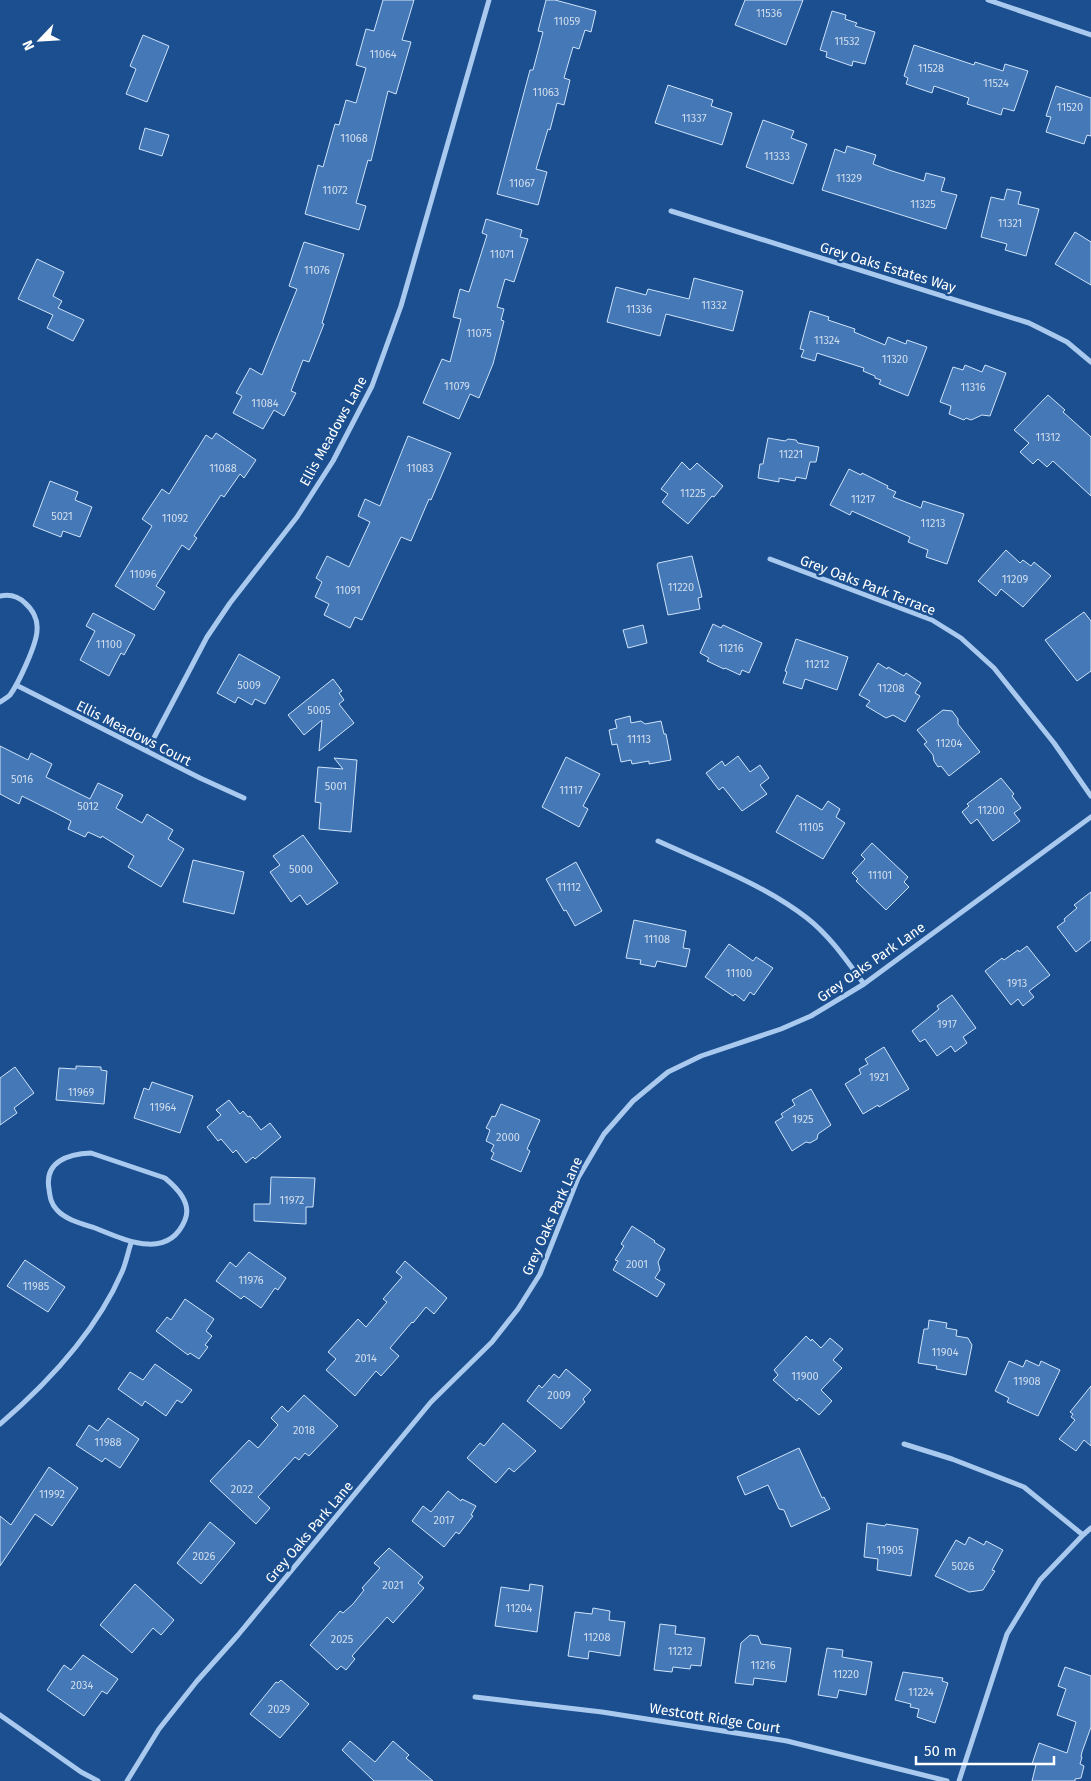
<svg xmlns="http://www.w3.org/2000/svg" width="1091" height="1781" font-family="'Fira Sans',sans-serif">
<rect width="100%" height="100%" fill="#1b4f8f"/>
<!-- building -->
<path fill="#4478b7" stroke="#cfe3fa" d="M383,0H414L402,40L411,42L396,94L388,91L371,161L368,160L356,203L366,206L359,230L305,214L318,165L323,167L335,124L339,125L346,100L356,103L366,68L356,65L366,29L374,31Z
M546,0H555L596,11L591,32L585,30L579,49L573,47L564,78L570,80L564,105L557,103L550,130L548,129L536,169L547,172L538,205L497,194L530,70H533L543,32L538,31Z
M745,0H803L786,45L735,25Z
M832,11L846,15L845,19L857,23L855,26L875,32L865,64L853,61L852,66L826,57L827,52L820,50Z
M143,35L169,46L147,102L126,94L136,69L130,66Z
M914,45L974,65L975,62L1003,71L1005,64L1028,71L1014,111L1003,108L1001,115L967,104L969,98L934,86L932,93L906,84L908,78L904,76Z
M668,85L713,100L711,106L732,113L722,145L655,123Z
M1056,86L1091,98V136L1087,135L1084,144L1046,132L1051,117L1046,116Z
M763,120L794,131L791,138L807,144L793,184L746,167Z
M145,128L169,135L162,156L139,149Z
M847,146L876,155L873,164L889,170L924,181L926,173L945,178L941,191L957,195L946,229L822,190L835,149L845,153Z
M1007,189L1021,192L1018,204L1039,209L1026,256L1005,250L1007,244L981,237L991,197L1004,200Z
M486,219L522,230L520,237L528,239L514,282L505,279L497,307L504,309L501,320L504,321L493,364L479,398L470,394L459,419L423,403L442,359L450,362L461,319L453,317L460,289L469,292L487,235L482,233Z
M1075,232L1091,242V285L1055,264Z
M304,242L344,254L322,323L324,324L309,362L303,360L291,391L296,393L284,416L274,410L263,429L233,413L242,396L236,393L250,368L262,375L297,289L289,286Z
M37,259L64,272L53,296L62,301L58,308L84,320L73,341L47,328L53,315L18,299Z
M694,278L743,291L733,331L666,314L660,336L607,322L616,287L646,295L648,289L689,299Z
M810,311L829,317L828,320L855,329L854,332L885,345L888,337L906,344L907,340L927,347L908,396L879,384L881,380L875,378V376L863,371L864,368L817,353L815,361L801,357L804,350L800,349Z
M965,365L982,372L985,365L1006,373L990,416L982,415L971,420L966,418L964,420L949,414L951,406L940,402L953,367L963,370Z
M1048,395L1065,410L1063,412L1091,437V496L1053,461L1047,467L1038,459L1033,464L1020,452L1029,443L1014,430Z
M216,433L256,460L244,478L240,474L224,497L221,495L194,536L197,538L189,550L182,545L156,586L165,592L154,610L115,586L152,526L142,519L162,489L169,494L206,435L212,439Z
M408,436L451,453L431,500L429,499L411,541L401,537L362,620L355,617L350,628L324,615L329,604L315,597L322,582L316,578L327,556L349,567L370,522L358,516L365,499L380,506Z
M768,438L785,441L788,439L796,440L798,443L819,447L816,462H810L806,479L796,477L795,481L779,478V482L758,478L760,464H763Z
M682,462L690,470L697,463L723,486L714,497L712,496L688,524L662,502L668,494L661,489Z
M849,469L861,475L862,473L888,486L887,488L896,492L893,497L921,508L923,501L964,514L947,564L926,557L928,550L908,542L910,537L852,511L850,515L830,505Z
M50,481L78,492L75,500L92,507L80,537L63,531L61,537L33,526Z
M1006,550L1020,563L1023,560L1031,566L1034,562L1051,576L1023,607L1001,589L996,596L978,581Z
M692,556L702,597L698,598L700,609L668,615L657,565L658,563Z
M1084,612L1091,621V671L1077,681L1045,640Z
M93,613L135,635L124,655L121,653L109,676L80,660L95,631L86,626Z
M713,624L721,628L723,625L762,643L749,673L742,670L740,675L725,668L724,669L707,661L709,658L700,653Z
M643,625L647,643L628,648L623,630Z
M796,639L848,657L837,690L805,679L802,689L783,683L787,672L785,671Z
M239,654L280,677L265,704L255,699L252,705L238,697L235,703L217,693Z
M878,663L887,669L888,667L904,676L906,673L921,683L915,693L920,696L905,722L893,715L886,718L866,706L870,701L859,695Z
M333,679L342,691L339,693L344,700L339,704L354,723L319,751L322,720L304,735L288,715Z
M943,710L952,711L958,719V724L980,752L949,776L941,766L938,767L934,761L933,755L924,744L927,742L917,730Z
M630,716L631,723L641,721L645,724L661,721L664,734H666L671,760L649,764V761L632,764L631,760L621,762L617,744L612,745L609,730L617,728L615,720Z
M0,746L28,760L31,753L52,764L46,777L90,799L98,783L123,795L116,808L142,823L147,814L173,830L168,839L184,849L161,887L128,867L134,856L102,836L101,838L88,832L85,837L68,829L71,821L56,813L22,796L19,804L0,794Z
M738,756L750,772L760,765L769,778L760,785L767,794L742,811L723,787L719,790L706,773L722,761L725,766Z
M566,757L600,774L583,806L588,809L579,827L542,807Z
M334,758L357,760L351,832L319,829L321,803L315,802L318,767L343,769Z
M1001,778L1014,794L1012,796L1021,808L1014,813L1020,821L993,841L977,819L971,824L962,812L969,806L967,804Z
M797,795L822,810L828,801L840,809L836,817L845,823L823,859L776,832Z
M303,835L338,883L307,905L300,895L291,902L270,872L280,865L273,856Z
M872,843L908,877L904,882L909,887L886,910L856,881L858,879L852,873L865,859L861,855Z
M193,860L244,872L234,914L183,902Z
M576,862L602,911L575,926L566,910L564,911L546,879Z
M1091,892V940L1076,952L1057,927L1065,921L1064,919L1077,908L1074,905Z
M634,920L686,931L683,948L690,949L686,967L657,961L655,967L640,964L641,960L626,958Z
M729,944L753,961L756,957L773,968L754,995L750,992L744,1001L735,994L733,996L705,977Z
M1027,946L1050,975L1029,991L1034,997L1023,1006L1018,999L1011,1005L985,971L1002,958L1004,960L1018,950L1019,952Z
M952,995L976,1028L963,1037L967,1043L955,1052L951,1046L937,1056L925,1039L920,1042L912,1031L939,1009L937,1006Z
M884,1047L909,1089L879,1107L878,1105L863,1114L845,1084L861,1074L859,1069L868,1064L865,1059Z
M76,1066L101,1067V1070L107,1071L104,1104L56,1100L59,1068L76,1069Z
M15,1067L34,1093L14,1108L17,1113L0,1125V1078Z
M152,1082L193,1096L180,1133L134,1118L144,1088L149,1090Z
M811,1089L831,1125L818,1134L817,1139L810,1143L806,1142L792,1151L775,1122L783,1117L781,1114L795,1105L792,1100Z
M229,1100L240,1114L243,1111L248,1117L250,1116L261,1130L270,1123L281,1137L255,1159L253,1157L246,1163L236,1150L233,1153L221,1139L218,1141L207,1127L221,1115L216,1110Z
M501,1104L540,1120L527,1149L530,1151L521,1172L491,1159L494,1153L491,1151L494,1145L486,1141L490,1130L486,1128L492,1116L495,1117Z
M271,1177L315,1178L313,1207H306V1224L254,1221V1204H270Z
M632,1226L655,1241L654,1242L665,1249L658,1262L660,1270L655,1278L665,1284L657,1297L613,1270L618,1261L615,1260L624,1246L621,1244Z
M249,1252L286,1278L278,1290L275,1288L261,1308L244,1296L241,1299L216,1281L230,1262L236,1267Z
M25,1260L65,1287L48,1312L7,1286Z
M405,1261L447,1298L434,1314L426,1307L413,1323L412,1322L390,1348L399,1356L381,1376L376,1371L355,1396L326,1370L336,1359L328,1352L358,1319L366,1327L387,1302L383,1299L402,1277L396,1272Z
M185,1299L214,1319L206,1331L212,1336L205,1345L208,1347L199,1359L190,1353L188,1355L156,1331L167,1317L171,1320Z
M929,1320L947,1323L946,1328L957,1330L956,1336L968,1338L972,1345L966,1375L936,1369L937,1366L918,1363L924,1329H928Z
M806,1336L811,1341L812,1339L821,1348L830,1338L843,1349L833,1360L842,1368L821,1390L832,1401L819,1415L799,1398L797,1401L773,1380L778,1375L774,1370Z
M1026,1360L1039,1366L1041,1361L1060,1370L1038,1416L1007,1402L1009,1398L995,1391L1009,1361L1023,1367Z
M155,1364L192,1390L182,1403L177,1400L166,1416L145,1401L142,1406L118,1389L130,1372L143,1380Z
M566,1369L591,1390L583,1399L585,1402L561,1429L527,1401L539,1385L542,1388L554,1374L559,1378Z
M1091,1386V1446L1084,1440L1076,1451L1059,1439L1075,1420L1071,1417L1073,1414L1070,1412Z
M304,1395L338,1426L309,1456L305,1453L299,1460L295,1457L258,1497L270,1508L256,1524L210,1481L249,1440L258,1448L278,1425L271,1418L282,1406L288,1412Z
M108,1418L139,1439L120,1468L105,1458L102,1462L76,1445L89,1425L98,1431Z
M503,1423L536,1451L514,1472L509,1468L496,1483L467,1458L480,1443L484,1446Z
M799,1448L822,1498L824,1497L830,1509L791,1527L784,1510L779,1509L768,1485L745,1495L737,1477Z
M49,1467L78,1488L52,1526L35,1514L0,1566V1516L11,1525Z
M448,1491L461,1501L462,1499L476,1506L471,1515L473,1516L459,1534L456,1532L444,1547L412,1521L423,1506L431,1512Z
M210,1522L235,1543L201,1584L177,1563Z
M867,1523L885,1526L886,1524L918,1529L911,1576L877,1570L878,1559L864,1557Z
M969,1537L984,1545L986,1541L1003,1550L992,1570L995,1571L983,1590L969,1592L935,1576L956,1540L965,1545Z
M389,1548L423,1577L418,1583L424,1588L393,1623L387,1617L352,1656L355,1659L346,1670L341,1666L337,1670L310,1645L340,1611L343,1613L353,1604L364,1590L362,1588L380,1568L374,1563Z
M135,1584L174,1620L161,1635L153,1628L132,1653L100,1625Z
M530,1584L543,1586L537,1632L495,1626L501,1587L529,1591Z
M593,1608L610,1611L609,1620L625,1622L620,1656L589,1651L588,1659L568,1656L575,1612L592,1614Z
M660,1624L676,1626L675,1634L705,1638L701,1666L691,1665L690,1669L673,1667L672,1672L654,1670Z
M750,1635L758,1636L761,1644L791,1648L786,1682L754,1678L753,1685L735,1683L741,1643Z
M827,1648L843,1650L842,1657L872,1662L866,1695L839,1690L837,1698L818,1695Z
M83,1655L118,1679L107,1694L102,1691L84,1716L47,1690L64,1665L71,1670Z
M1065,1667L1091,1676V1727L1082,1752L1081,1757H1082L1080,1764L1084,1766L1081,1778L1075,1779V1781H1032L1036,1765L1032,1764L1039,1743L1067,1753L1076,1722L1057,1715L1066,1689L1058,1686Z
M903,1672L943,1678L942,1681L948,1683L935,1723L917,1717L919,1709L910,1707L911,1704L895,1700Z
M281,1680L309,1704L280,1738L250,1714L276,1682L278,1683Z
M350,1741L375,1762L393,1741L409,1755L406,1758L433,1781H374L342,1750Z"/>
<g fill="none" stroke-linecap="round" stroke-linejoin="round">
<!-- minor -->
<path stroke="#a9c9ee" stroke-width="5" d="M988,0L1091,35
M671,211L1029,323L1067,342L1091,362
M770,559L932,620L961,638L994,668L1054,743L1091,796
M0,596C9,594 18,596 25,603C33,610 38,620 37,630C37,644 18,684 10,695C7,698 3,700 0,702
M16,685L200,778L244,798
M147,751L207,637L230,603L297,517L333,461L372,386L401,306L489,0
M658,841C708,864 763,884 807,918C830,936 847,961 864,984
M91,1153L165,1178C177,1188 192,1203 185,1220C168,1261 125,1240 95,1228C83,1224 66,1220 57,1210C51,1204 50,1197 49,1189C44,1161 69,1154 91,1153Z
M0,1424C49,1382 96,1332 122,1272C126,1263 128,1252 131,1243
M904,1444L952,1459L1024,1487L1083,1535
M475,1697L602,1712L787,1741L947,1781
M0,1715L81,1772L98,1781
M127,1781L159,1729L197,1681L238,1635L431,1402L492,1342L518,1309L540,1274L578,1178L604,1134L633,1101L668,1072L701,1056L781,1029L811,1016L864,984L1091,817
M959,1781L1007,1634L1040,1580L1083,1535L1091,1528"/>
</g>
<g text-anchor="middle" stroke-width="5" stroke-linejoin="round" paint-order="stroke">
<!-- number labels -->
<g font-size="11" fill="#d0dded">
<text x="769" y="17">11536</text>
<text x="567" y="25">11059</text>
<text x="847" y="45">11532</text>
<text x="383" y="58">11064</text>
<text x="931" y="72">11528</text>
<text x="996" y="87">11524</text>
<text x="546" y="96">11063</text>
<text x="1070" y="111">11520</text>
<text x="694" y="122">11337</text>
<text x="354" y="142">11068</text>
<text x="777" y="160">11333</text>
<text x="849" y="182">11329</text>
<text x="522" y="187">11067</text>
<text x="335" y="194">11072</text>
<text x="923" y="208">11325</text>
<text x="1010" y="227">11321</text>
<text x="502" y="258">11071</text>
<text x="317" y="274">11076</text>
<text x="714" y="309">11332</text>
<text x="639" y="313">11336</text>
<text x="479" y="337">11075</text>
<text x="827" y="344">11324</text>
<text x="895" y="363">11320</text>
<text x="457" y="390">11079</text>
<text x="973" y="391">11316</text>
<text x="265" y="407">11084</text>
<text x="1048" y="441">11312</text>
<text x="791" y="458">11221</text>
<text x="223" y="472">11088</text>
<text x="420" y="472">11083</text>
<text x="693" y="497">11225</text>
<text x="863" y="503">11217</text>
<text x="62" y="520">5021</text>
<text x="175" y="522">11092</text>
<text x="933" y="527">11213</text>
<text x="143" y="578">11096</text>
<text x="1015" y="583">11209</text>
<text x="681" y="591">11220</text>
<text x="348" y="594">11091</text>
<text x="109" y="648">11100</text>
<text x="731" y="652">11216</text>
<text x="817" y="668">11212</text>
<text x="249" y="689">5009</text>
<text x="891" y="692">11208</text>
<text x="319" y="714">5005</text>
<text x="639" y="743">11113</text>
<text x="949" y="747">11204</text>
<text x="22" y="783">5016</text>
<text x="336" y="790">5001</text>
<text x="571" y="794">11117</text>
<text x="88" y="810">5012</text>
<text x="991" y="814">11200</text>
<text x="811" y="831">11105</text>
<text x="301" y="873">5000</text>
<text x="880" y="879">11101</text>
<text x="569" y="891">11112</text>
<text x="657" y="943">11108</text>
<text x="739" y="977">11100</text>
<text x="1017" y="987">1913</text>
<text x="947" y="1028">1917</text>
<text x="879" y="1081">1921</text>
<text x="81" y="1096">11969</text>
<text x="163" y="1111">11964</text>
<text x="803" y="1123">1925</text>
<text x="508" y="1141">2000</text>
<text x="292" y="1204">11972</text>
<text x="637" y="1268">2001</text>
<text x="251" y="1284">11976</text>
<text x="36" y="1290">11985</text>
<text x="945" y="1356">11904</text>
<text x="366" y="1362">2014</text>
<text x="805" y="1380">11900</text>
<text x="1027" y="1385">11908</text>
<text x="559" y="1399">2009</text>
<text x="304" y="1434">2018</text>
<text x="108" y="1446">11988</text>
<text x="242" y="1493">2022</text>
<text x="52" y="1498">11992</text>
<text x="444" y="1524">2017</text>
<text x="890" y="1554">11905</text>
<text x="204" y="1560">2026</text>
<text x="963" y="1570">5026</text>
<text x="393" y="1589">2021</text>
<text x="519" y="1612">11204</text>
<text x="597" y="1641">11208</text>
<text x="342" y="1643">2025</text>
<text x="680" y="1655">11212</text>
<text x="763" y="1669">11216</text>
<text x="846" y="1678">11220</text>
<text x="82" y="1689">2034</text>
<text x="921" y="1696">11224</text>
<text x="279" y="1713">2029</text>
</g>
<!-- street labels -->
<g font-size="14" fill="#fff" stroke="#1b4f8f">
<text transform="translate(888 267) rotate(17)" y="5">Grey Oaks Estates Way</text>
<text transform="translate(333 431) rotate(-61)" y="5">Ellis Meadows Lane</text>
<text transform="translate(868 585) rotate(21)" y="5">Grey Oaks Park Terrace</text>
<text transform="translate(134 733) rotate(27)" y="5">Ellis Meadows Court</text>
<text transform="translate(871 962) rotate(-35)" y="5">Grey Oaks Park Lane</text>
<text transform="translate(552 1216) rotate(-66)" y="5">Grey Oaks Park Lane</text>
<text transform="translate(309 1532) rotate(-50)" y="5">Grey Oaks Park Lane</text>
<text transform="translate(715 1718) rotate(9)" y="5">Westcott Ridge Court</text>
</g>
</g>
<!-- north arrow -->
<g transform="translate(40 40) rotate(245)" stroke="#1b4f8f" stroke-width="4" paint-order="stroke">
<path d="M0-4L9 19L0 12L-9 19Z" fill="#ffffff"/>
<text y="-8" font-size="14" font-weight="bold" text-anchor="middle" fill="#ffffff">N</text>
</g>
<!-- scale -->
<path d="M916 1756v8h138v-8" fill="none" stroke="#ffffff" stroke-width="2.5"/>
<text x="924" y="1756" font-size="15" fill="#ffffff" stroke="#1b4f8f" stroke-width="4" paint-order="stroke">50 m</text>
</svg>
